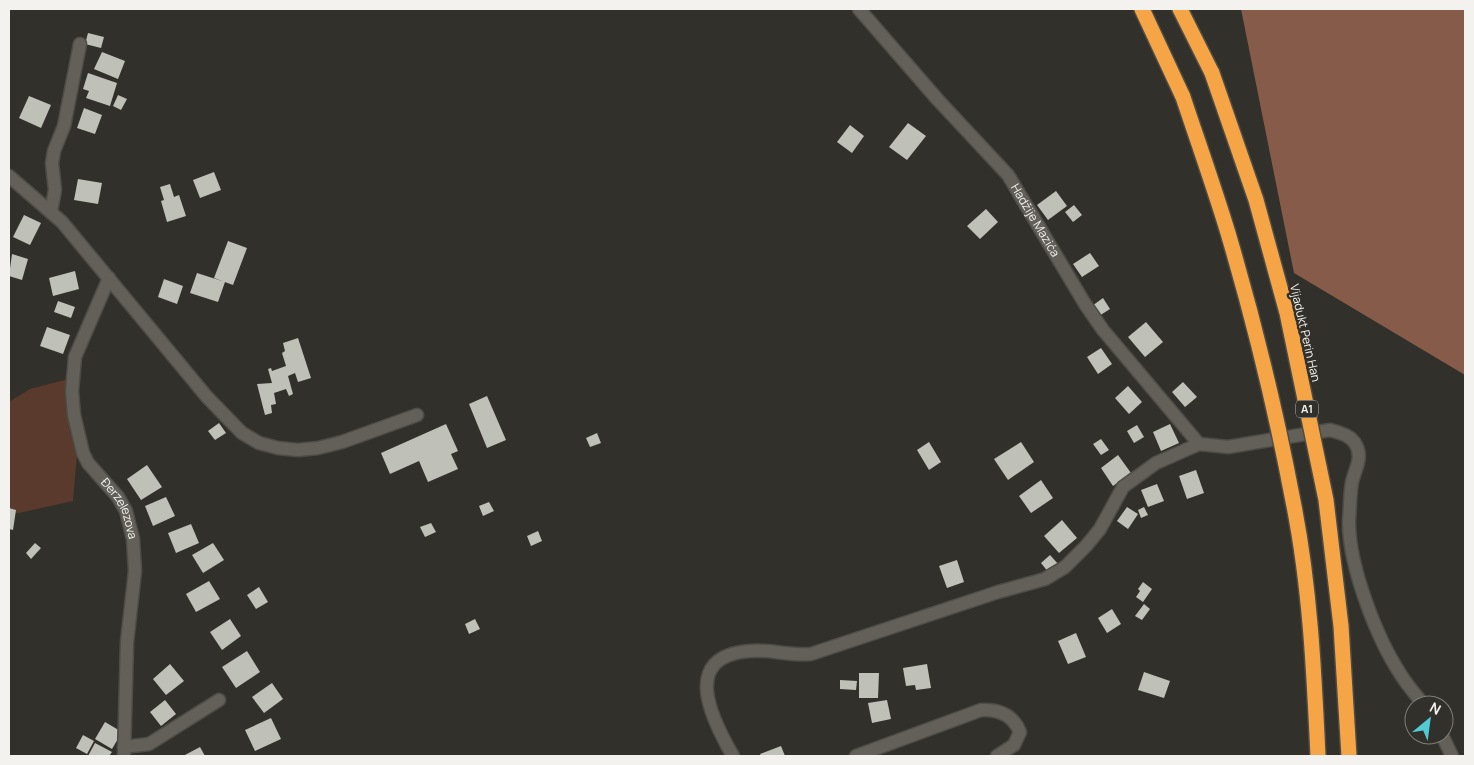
<svg xmlns="http://www.w3.org/2000/svg" width="1474" height="765" font-family="Manrope,sans-serif">
<rect width="100%" height="100%" fill="#32302a"/>
<!-- green -->
<path fill="#593a2d" d="M68,379L77,455L73,501L19,513L9,512V402L30,389Z"/>
<!-- forest -->
<path fill="#865b49" d="M1241,9H1465V375L1294,273Z"/>
<!-- building -->
<path fill="#bfc0b8" d="M88,33L104,37L101,48L85,44Z
M102,52L125,61L118,79L94,69Z
M88,73L117,83L110,106L86,98L89,91L83,89Z
M118,95L127,99L121,110L113,106Z
M29,96L51,105L41,128L19,118Z
M84,108L102,115L95,134L77,128Z
M908,123L926,136L907,160L889,147Z
M850,125L864,136L852,153L837,142Z
M214,172L221,190L200,198L193,180Z
M78,179L102,183L98,204L74,200Z
M170,184L174,197L179,195L186,216L167,222L161,201L164,200L160,187Z
M1056,191L1067,206L1048,220L1037,205Z
M1074,205L1082,215L1073,222L1065,212Z
M986,209L998,222L980,239L967,226Z
M24,215L41,223L30,245L13,237Z
M228,241L247,248L233,285L214,278Z
M1090,253L1099,266L1082,277L1073,264Z
M12,254L28,259L22,280L9,276Z
M75,271L79,289L53,296L49,278Z
M197,273L225,282L218,302L190,293Z
M164,279L183,286L177,304L158,297Z
M1103,298L1110,309L1099,316L1092,306Z
M58,301L75,307L71,318L54,312Z
M1146,322L1163,342L1145,357L1128,337Z
M47,327L70,335L63,354L40,346Z
M298,338L311,378L298,382L295,373L288,376L293,394L289,396L286,389L274,393L276,404L271,405L272,413L265,415L257,384L272,383L268,369L271,368L272,371L286,366L282,353L285,351L283,343Z
M1101,348L1112,364L1098,374L1087,357Z
M1183,382L1197,397L1185,407L1172,392Z
M1128,386L1142,402L1129,414L1115,398Z
M487,396L506,440L487,448L469,404Z
M219,423L226,433L215,440L208,431Z
M446,424L458,451L451,454L458,469L428,482L419,461L390,474L381,453Z
M1170,424L1179,443L1161,451L1153,432Z
M1137,425L1144,437L1134,443L1127,431Z
M597,433L601,443L590,447L586,438Z
M1101,439L1109,450L1101,455L1093,444Z
M929,442L941,462L929,470L917,450Z
M1021,442L1034,462L1008,480L994,459Z
M1118,455L1131,473L1113,486L1101,468Z
M147,465L162,487L141,500L127,479Z
M1196,470L1204,493L1187,499L1179,476Z
M1041,480L1053,498L1031,513L1019,496Z
M1157,484L1164,501L1148,507L1141,490Z
M166,497L175,516L153,526L145,506Z
M489,502L494,511L483,516L479,506Z
M1127,507L1138,514L1128,529L1117,521Z
M1144,507L1148,515L1141,518L1138,510Z
M9,508L16,510L13,530L9,529Z
M1062,520L1077,538L1059,553L1044,536Z
M431,523L436,532L425,537L420,527Z
M191,524L199,543L176,553L168,533Z
M538,531L542,541L531,546L527,536Z
M35,543L41,548L31,559L26,553Z
M213,543L224,560L203,573L192,555Z
M1050,555L1059,565L1049,573L1041,563Z
M957,560L964,582L947,588L939,566Z
M209,581L220,599L196,612L186,594Z
M1143,582L1152,589L1143,602L1136,597L1140,591L1138,589Z
M259,587L268,602L256,609L247,595Z
M1144,604L1150,609L1142,620L1135,616Z
M1112,609L1121,624L1107,633L1098,618Z
M230,619L241,636L222,650L210,632Z
M475,619L480,629L469,634L465,624Z
M1076,633L1086,657L1068,664L1058,641Z
M247,651L260,672L236,688L222,667Z
M170,664L184,681L166,695L153,679Z
M927,664L931,688L916,690L915,685L906,686L903,668Z
M1144,672L1170,681L1164,698L1138,690Z
M859,673H879L878,698H859Z
M840,680L857,681L856,690L840,689Z
M272,683L283,699L264,713L252,697Z
M165,700L176,714L161,726L150,712Z
M887,700L891,719L872,723L868,703Z
M271,718L281,739L255,751L245,730Z
M105,722L122,732L112,749L95,739Z
M83,735L94,741L87,754L76,748Z
M95,743L112,752L109,756H88Z
M781,746L785,756H761L760,754Z
M200,747L205,756H183Z"/>
<g fill="none" stroke-linecap="round" stroke-linejoin="round">
<!-- minor casing -->
<g stroke="#4e4c47" stroke-width="15">
<g id="minor">
<path id="s1" d="M859,9L938,100L1008,175L1085,304L1103,330L1199,444"/>
<path d="M9,176L62,222L207,397L242,433L259,443L278,448L298,450L318,448L342,442L417,415"/>
<path d="M51,211L55,190L52,163L54,151L64,126L80,44"/>
<path id="s2" d="M109,278L75,357L72,391L74,415L83,453L88,463L118,497L126,511L133,539L135,571L127,642L124,756"/>
<path d="M1442,735L1452,756"/>
<path d="M124,747L149,744L219,700"/>
<path d="M733,756C711,718 680,656 750,651C770,649 789,656 811,654L998,592L1045,579L1065,567L1086,546L1100,529L1123,487L1156,463L1199,444L1228,447L1330,430C1340,433 1351,435 1356,445C1363,458 1355,469 1352,482C1350,493 1350,508 1349,520C1348,564 1376,637 1401,675C1407,685 1416,695 1424,705"/>
<path d="M856,756L981,710C999,709 1013,715 1020,732L1014,745L997,756"/>
</g>
</g>
<!-- motorway casing -->
<g stroke="#4e4c47" stroke-width="18">
<path id="motorway" d="M1142,9L1183,97
M1180,9L1212,73"/>
</g>
<!-- minor -->
<use href="#minor" stroke="#626059" stroke-width="12"/>
<!-- motorway -->
<use href="#motorway" stroke="#f5a545" stroke-width="15"/>
<!-- motorway-bridge casing -->
<g stroke="#4e4c47" stroke-width="18" stroke-linecap="butt">
<path id="motorway-bridge" d="M1212,73L1256,200L1287,313L1326,500L1341,626L1349,756
M1183,97C1198,142 1214,187 1228,233C1254,321 1276,411 1293,501C1310,585 1314,671 1318,756"/>
</g>
<!-- motorway-bridge -->
<use href="#motorway-bridge" stroke="#f5a545" stroke-width="15"/>
</g>
<g text-anchor="middle" stroke-width="5" stroke-linejoin="round" paint-order="stroke">
<!-- shield labels -->
<rect fill="#32302a" stroke="#b9b8b3" stroke-width="1" x="1296" y="400.5" width="22" height="17" rx="4"/>
<g font-size="11" font-weight="bold" fill="#f3f2ee">
<text x="1307" y="413">A1</text>
</g>
<!-- street labels -->
<g font-size="12" fill="#f3f2ee" stroke="#32302a">
<text dy="4" stroke="none"><textPath href="#s1" startOffset="276">Hadžije Mazića</textPath></text>
<text transform="translate(1305 333) rotate(77)" y="4">Vijadukt Perin Han</text>
<text dy="4" stroke="none"><textPath href="#s2" startOffset="251">Đerzelezova</textPath></text>
</g>
</g>
<!-- border -->
<rect width="1474" height="765" fill="none" stroke="#f3f2ee" stroke-width="20"/>
<!-- north arrow -->
<g transform="translate(1429 720) rotate(29)"><circle r="24" fill="#32302a" stroke="#7f7e78"/>
<path d="M0-4L9 19L0 12L-9 19Z" fill="#51ccd5"/>
<text y="-8" font-size="14" font-weight="bold" text-anchor="middle" fill="#f3f2ee">N</text>
</g>
</svg>
